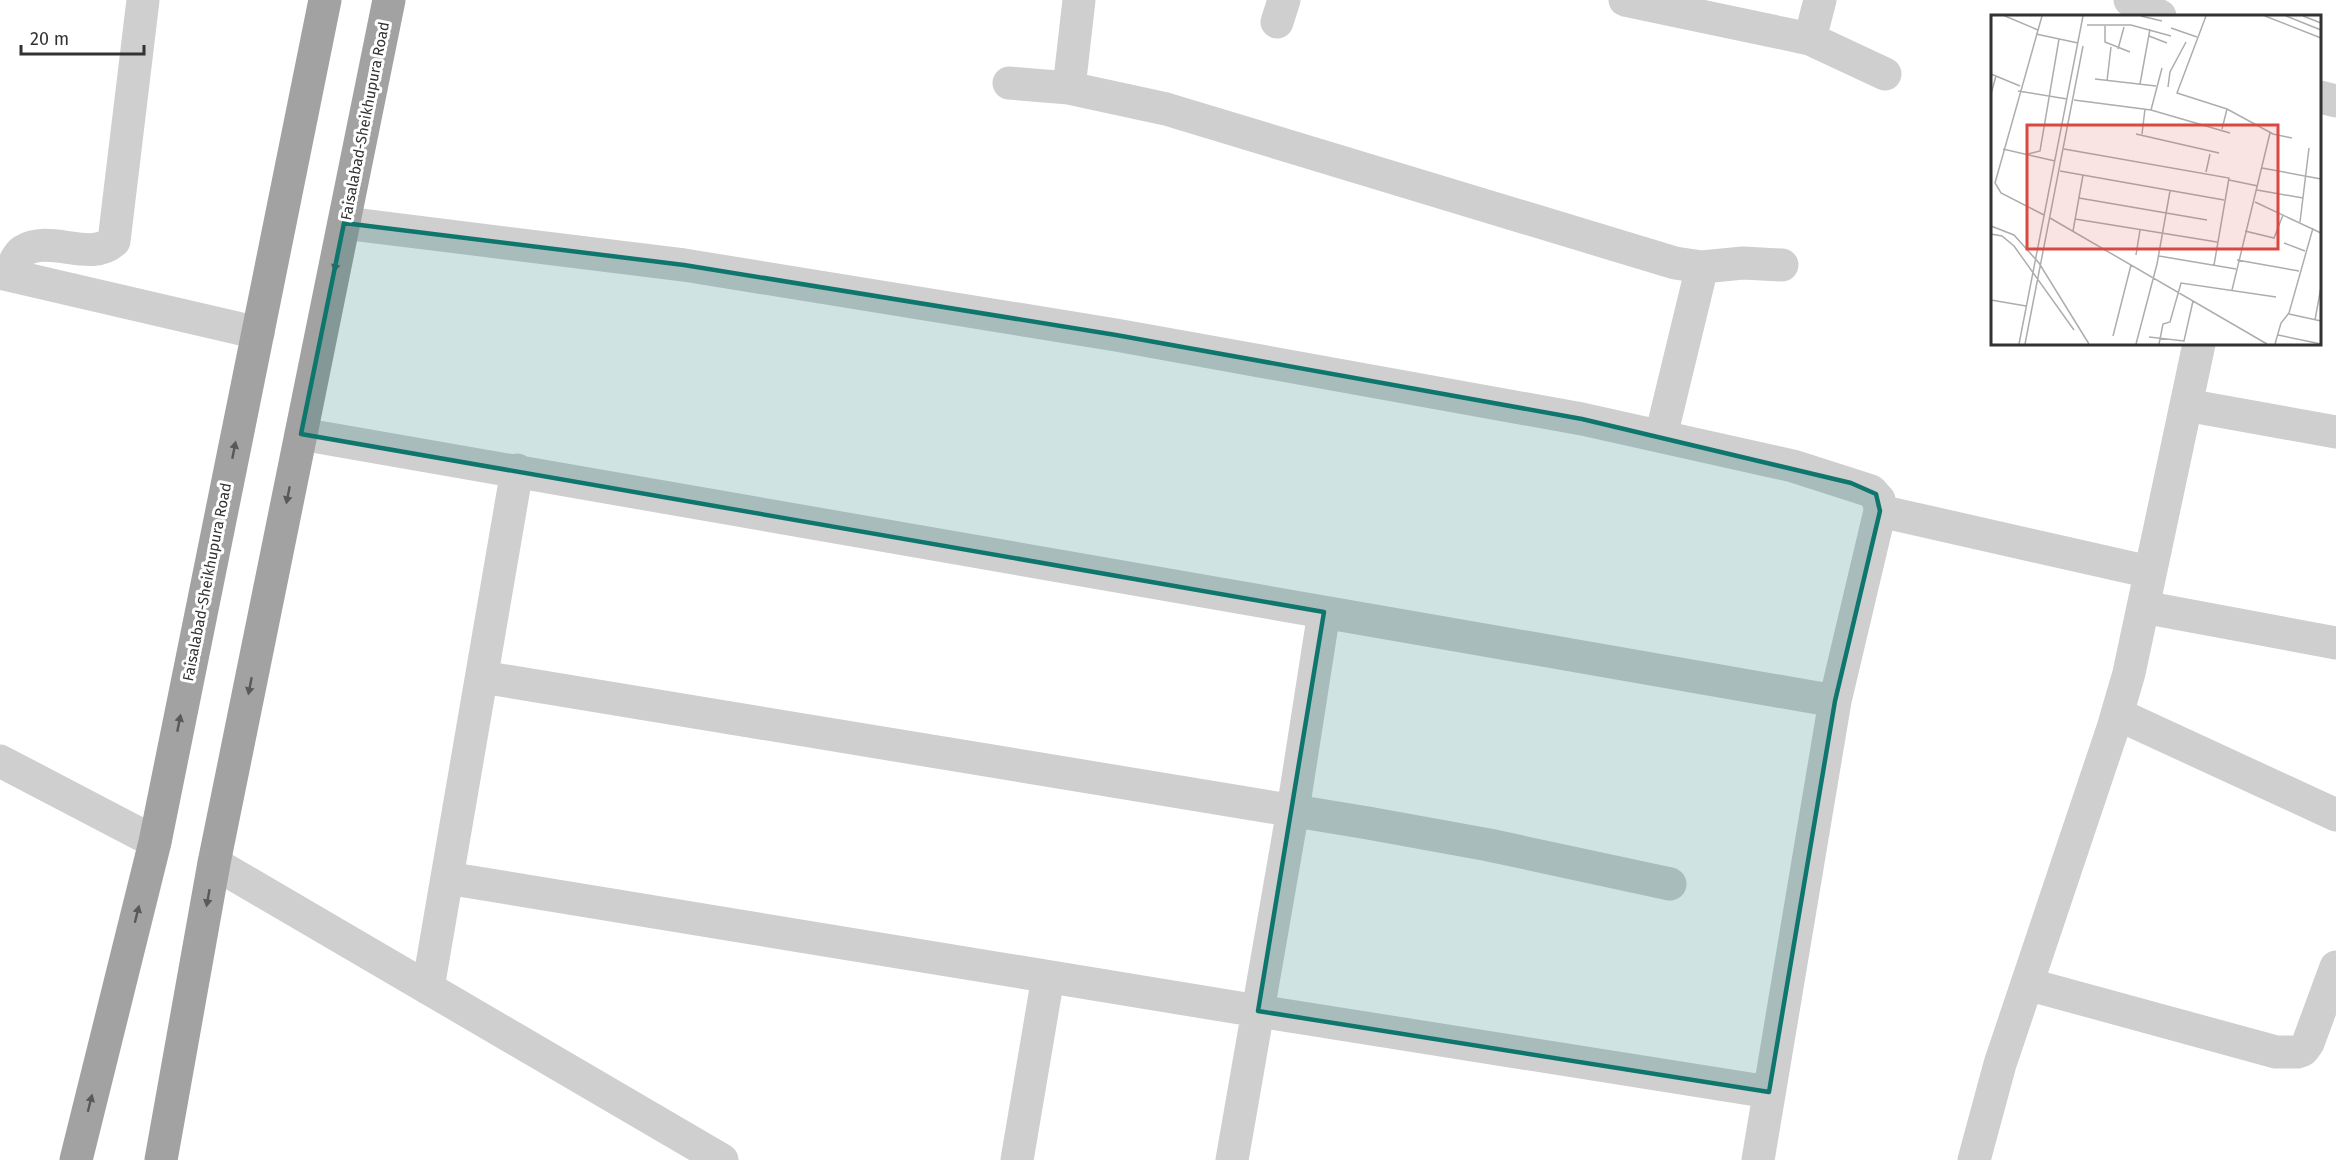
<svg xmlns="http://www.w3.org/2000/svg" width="2336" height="1160" font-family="'Fira Sans',sans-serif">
<rect width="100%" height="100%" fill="#fff"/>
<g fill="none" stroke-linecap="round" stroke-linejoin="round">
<!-- minor -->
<path stroke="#cfcfcf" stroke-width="33" d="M1625,0L1810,39L1885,74
M2130,0L2160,16
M1277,22L1284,0
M1810,39L1820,0
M1009,83L1069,88L1166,109L1675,263L1702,267L1743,263L1782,265
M1069,88L1079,0
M2320,97L2336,101
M344,223L684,265L1116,335L1582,419L1793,466L1871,491L1879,500L1880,511L1835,701L1758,1160
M0,273L258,333
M9,275C13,267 16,256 23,251C50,234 91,263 114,241L143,0
M2186,405L2336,432
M301,434L1835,701
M1661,436L1702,267
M1880,511L2150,572
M2143,607L2336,643
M482,677L1368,823L1489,845L1670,884
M2117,714L2336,815
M0,761L155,842
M447,878L1258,1011L1769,1092
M2027,984L2276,1052H2297L2303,1050L2308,1043L2336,967
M428,988L517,470
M1017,1160L1048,977
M1232,1160L1293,810L1324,612
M1974,1160L2000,1064L2113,728L2129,673L2199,344"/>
<!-- tertiary -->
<path stroke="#cfcfcf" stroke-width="33" d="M214,863L722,1160"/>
<!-- trunk -->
<path stroke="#a2a2a2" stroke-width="33" d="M76,1160L155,842L325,0
M161,1160L214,863L389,0"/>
</g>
<!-- one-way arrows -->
<defs><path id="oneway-solid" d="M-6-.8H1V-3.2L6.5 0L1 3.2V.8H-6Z" transform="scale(1.5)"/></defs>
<g fill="#595959">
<use href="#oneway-solid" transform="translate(336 263) rotate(102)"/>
<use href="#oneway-solid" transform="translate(234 450) rotate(-79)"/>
<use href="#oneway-solid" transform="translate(288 495) rotate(101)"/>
<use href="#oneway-solid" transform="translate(250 686) rotate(101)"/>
<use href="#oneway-solid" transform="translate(179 723) rotate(-79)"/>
<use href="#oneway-solid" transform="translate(208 898) rotate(100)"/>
<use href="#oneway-solid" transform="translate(137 914) rotate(-76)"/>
<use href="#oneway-solid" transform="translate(90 1103) rotate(-76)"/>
</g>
<!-- marked area -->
<path fill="#0f766e" fill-opacity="0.2" stroke="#0f766e" stroke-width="4.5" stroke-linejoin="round" d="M344,223L684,265L1116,335L1582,419L1851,483L1876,494L1880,511L1835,701L1769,1092L1258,1011L1324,612L301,434Z"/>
<g text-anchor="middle" stroke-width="6" stroke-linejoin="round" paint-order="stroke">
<!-- street labels -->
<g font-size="15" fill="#323232" stroke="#fff">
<text transform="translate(365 121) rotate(-79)" y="5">Faisalabad-Sheikhupura Road</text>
<text transform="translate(207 582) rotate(-79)" y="5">Faisalabad-Sheikhupura Road</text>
</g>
</g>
<!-- overview -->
<g transform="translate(1991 15)">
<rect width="330" height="330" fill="#fff"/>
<path fill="none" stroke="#adadad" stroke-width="1.5" d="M14,1L47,15M51,1L4,168L10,178L53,200M150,1L171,6M215,1L186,78L236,94L282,119L301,123M274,1L330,23M295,1L330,15M312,1L330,8M96,10H140L180,21M114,11V27L139,37M180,13L206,22M45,19L87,28M158,21L176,28M127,34L133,12M0,59L29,71M104,64L165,71M116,66L120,32M149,69L159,14M177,72L179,57L195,27M27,76L76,84M0,79L5,61M83,85L160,95L239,118M160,95L171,53M231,114L236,94M145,119L228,138M151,119L154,94M12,134L64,146M73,134L238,163L223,250M37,139L49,136L68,24M271,153L330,164M69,156L233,185M215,157L219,139M238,165L267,171M266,175L312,183M88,183L216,205M264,187L330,218M59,203L276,329M84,204L226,227M309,207L318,133M0,211L23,220L48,248L98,329M82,216L92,160M254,216L283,223L292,200M0,219L11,221L23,231L83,315M293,228L314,236M145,240L149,215M168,241L245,254M246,245L308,256M241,275L279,118M0,285L35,291M298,299L330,306M324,305L330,272M287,320L330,329M122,321L140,250M158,322L193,326L202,286M28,329L92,1M34,329L92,31M145,329L166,249L179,176M168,329L172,309L179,307L190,268L285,282M284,329L290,308L298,298L322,213"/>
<path fill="#d94944" fill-opacity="0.15" stroke="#d94944" stroke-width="3" d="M36,110H287V234H36Z"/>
<rect width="330" height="330" fill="none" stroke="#323232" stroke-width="3"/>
</g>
<!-- scale -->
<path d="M21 45v9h123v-9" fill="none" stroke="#323232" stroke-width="3"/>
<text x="30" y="45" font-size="18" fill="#323232" stroke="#ffffff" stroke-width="4.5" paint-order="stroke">20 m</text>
</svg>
